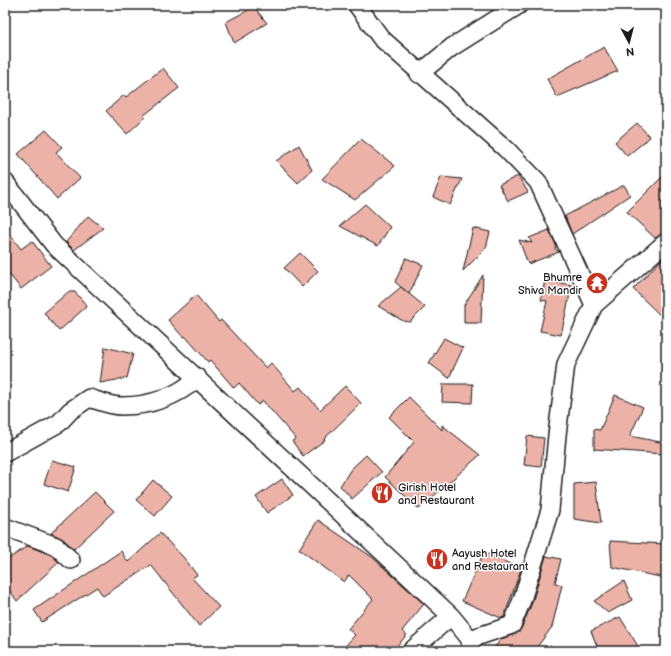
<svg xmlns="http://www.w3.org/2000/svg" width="671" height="656" font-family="'Balsamiq Sans',sans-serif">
<rect width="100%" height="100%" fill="#fff"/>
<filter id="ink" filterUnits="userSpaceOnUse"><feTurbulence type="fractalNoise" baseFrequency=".025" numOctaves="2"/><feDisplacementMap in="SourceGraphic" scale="8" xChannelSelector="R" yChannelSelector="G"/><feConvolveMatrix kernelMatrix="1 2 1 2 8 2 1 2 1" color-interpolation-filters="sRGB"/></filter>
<g filter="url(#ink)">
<!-- building -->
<path fill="#ecb1a7" stroke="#1c1c1c" d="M254,7L267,23L234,43L226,22Z
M604,47L618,71L557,97L547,79Z
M163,68L179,88L143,116L145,117L127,134L106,111L124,95L126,97Z
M637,123L650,137L627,156L615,142Z
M46,130L62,147L56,152L80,178L57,199L18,154Z
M361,139L395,166L355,200L322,179Z
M299,145L312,170L298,183L276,161Z
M666,173V232L655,238L627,212Z
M518,176L528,192L508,201L499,185Z
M441,177L462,179L450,205L433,197Z
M624,185L630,195L572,234L565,216Z
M365,204L390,227L378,246L340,226Z
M88,216L103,228L74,250L66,242Z
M5,228L21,249L32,241L51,266L21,289L5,269Z
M473,228L490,232L486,248L463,271Z
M549,230L556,245L555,249L559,252L528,264L519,240L532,243L529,238Z
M300,253L318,271L302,287L284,268Z
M666,255V321L633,289Z
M406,258L423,265L409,294L395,282Z
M483,275L481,323H464V305Z
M545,280L572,285L561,335L540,331L547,301L541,300Z
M401,287L425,307L410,322L403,321L378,306Z
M68,292H75L87,306L59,331L44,313Z
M196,295L219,322L221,320L266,368L271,363L295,391L300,387L320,410L345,386L361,403L324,439L325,440L303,456L292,441L296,439L263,401L258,405L239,383L234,388L210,360L208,362L185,336L183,337L168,320Z
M444,338L463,348L449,378L429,363Z
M105,347L133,354L127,378L100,383Z
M443,384H473L472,403L442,402Z
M615,395L643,407L630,436L665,443L663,454L594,449V429L600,430Z
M409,397L442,430V425L480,455L419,509L385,477L414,442L389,417Z
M527,436L544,438L541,467L524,465Z
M366,455L382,472L352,499L340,486L351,469Z
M52,460L76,467L68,492L44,484Z
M282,479L293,495L267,513L256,497Z
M153,480L172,496L155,516L136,500Z
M596,482L601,523L574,519V484Z
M95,492L114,511L74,549L63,539L51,533Z
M318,520L372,557L424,604L402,631L407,635L392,651H341L355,635L348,629L373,599L349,575L344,582L299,549Z
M160,533L184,558L197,575L192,578L219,607L199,626L151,565L103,596L97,587L42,622L34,610L121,551L128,562Z
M610,541L665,544V578L612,567Z
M28,546L51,555L59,562L17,601L5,584V561Z
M484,552L521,569L504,617L501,618L462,601Z
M546,556L561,559L555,583L562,585L552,627L534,651H492L501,639L515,634L521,629L532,603Z
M624,581L632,600L608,613L594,601Z
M620,617L641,651H599L591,631Z"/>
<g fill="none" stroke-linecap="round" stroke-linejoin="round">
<!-- street casing -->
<g stroke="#1c1c1c" stroke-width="20">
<path id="street" d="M357,5L381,38L506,149L538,182L594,305
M419,74L452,47L519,5
M5,182L54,245L451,616L470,639L471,651
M5,453L59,423L70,411L89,398C99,401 111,406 122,406C151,406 176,397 198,378
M5,527L56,546L71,560
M470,639L512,625L522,600L550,510L557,435L566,364L594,305L666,242
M411,651L451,616"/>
</g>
<!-- street -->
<use href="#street" stroke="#fff" stroke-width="17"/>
</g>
</g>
<!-- icons -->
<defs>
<g id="temple-disc" transform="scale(1.15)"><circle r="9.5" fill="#c8321e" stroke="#fff"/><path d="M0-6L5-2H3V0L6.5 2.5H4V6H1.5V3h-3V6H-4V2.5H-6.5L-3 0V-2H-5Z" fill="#fff"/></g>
<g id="restaurant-disc" transform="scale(1.15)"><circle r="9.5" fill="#c8321e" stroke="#fff"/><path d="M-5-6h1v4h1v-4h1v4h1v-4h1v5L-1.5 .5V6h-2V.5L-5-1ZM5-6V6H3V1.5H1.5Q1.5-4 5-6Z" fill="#fff"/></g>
</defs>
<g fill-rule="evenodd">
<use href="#temple-disc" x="597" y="283"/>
<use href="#restaurant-disc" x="382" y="493"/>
<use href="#restaurant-disc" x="437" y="559"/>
</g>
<g text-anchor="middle" stroke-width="3" stroke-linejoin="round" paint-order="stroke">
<!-- poi labels -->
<g font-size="11" fill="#1c1c1c" stroke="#fff" text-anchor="start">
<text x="582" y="281" text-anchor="end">Bhumre<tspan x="582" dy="13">Shiva Mandir</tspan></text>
<text x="398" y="491">Girish Hotel<tspan x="398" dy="13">and Restaurant</tspan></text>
<text x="452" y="557">Aayush Hotel<tspan x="452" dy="13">and Restaurant</tspan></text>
</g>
</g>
<!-- margin -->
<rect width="671" height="656" fill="none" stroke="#fff" stroke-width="20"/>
<rect x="10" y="10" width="651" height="636" fill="none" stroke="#1c1c1c" stroke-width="1.5" filter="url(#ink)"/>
<!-- north arrow -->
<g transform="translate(629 42) rotate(173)" stroke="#ffffff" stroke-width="3" paint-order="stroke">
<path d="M0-3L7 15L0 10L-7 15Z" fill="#1c1c1c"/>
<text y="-6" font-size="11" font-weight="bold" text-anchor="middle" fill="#1c1c1c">N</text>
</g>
</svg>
